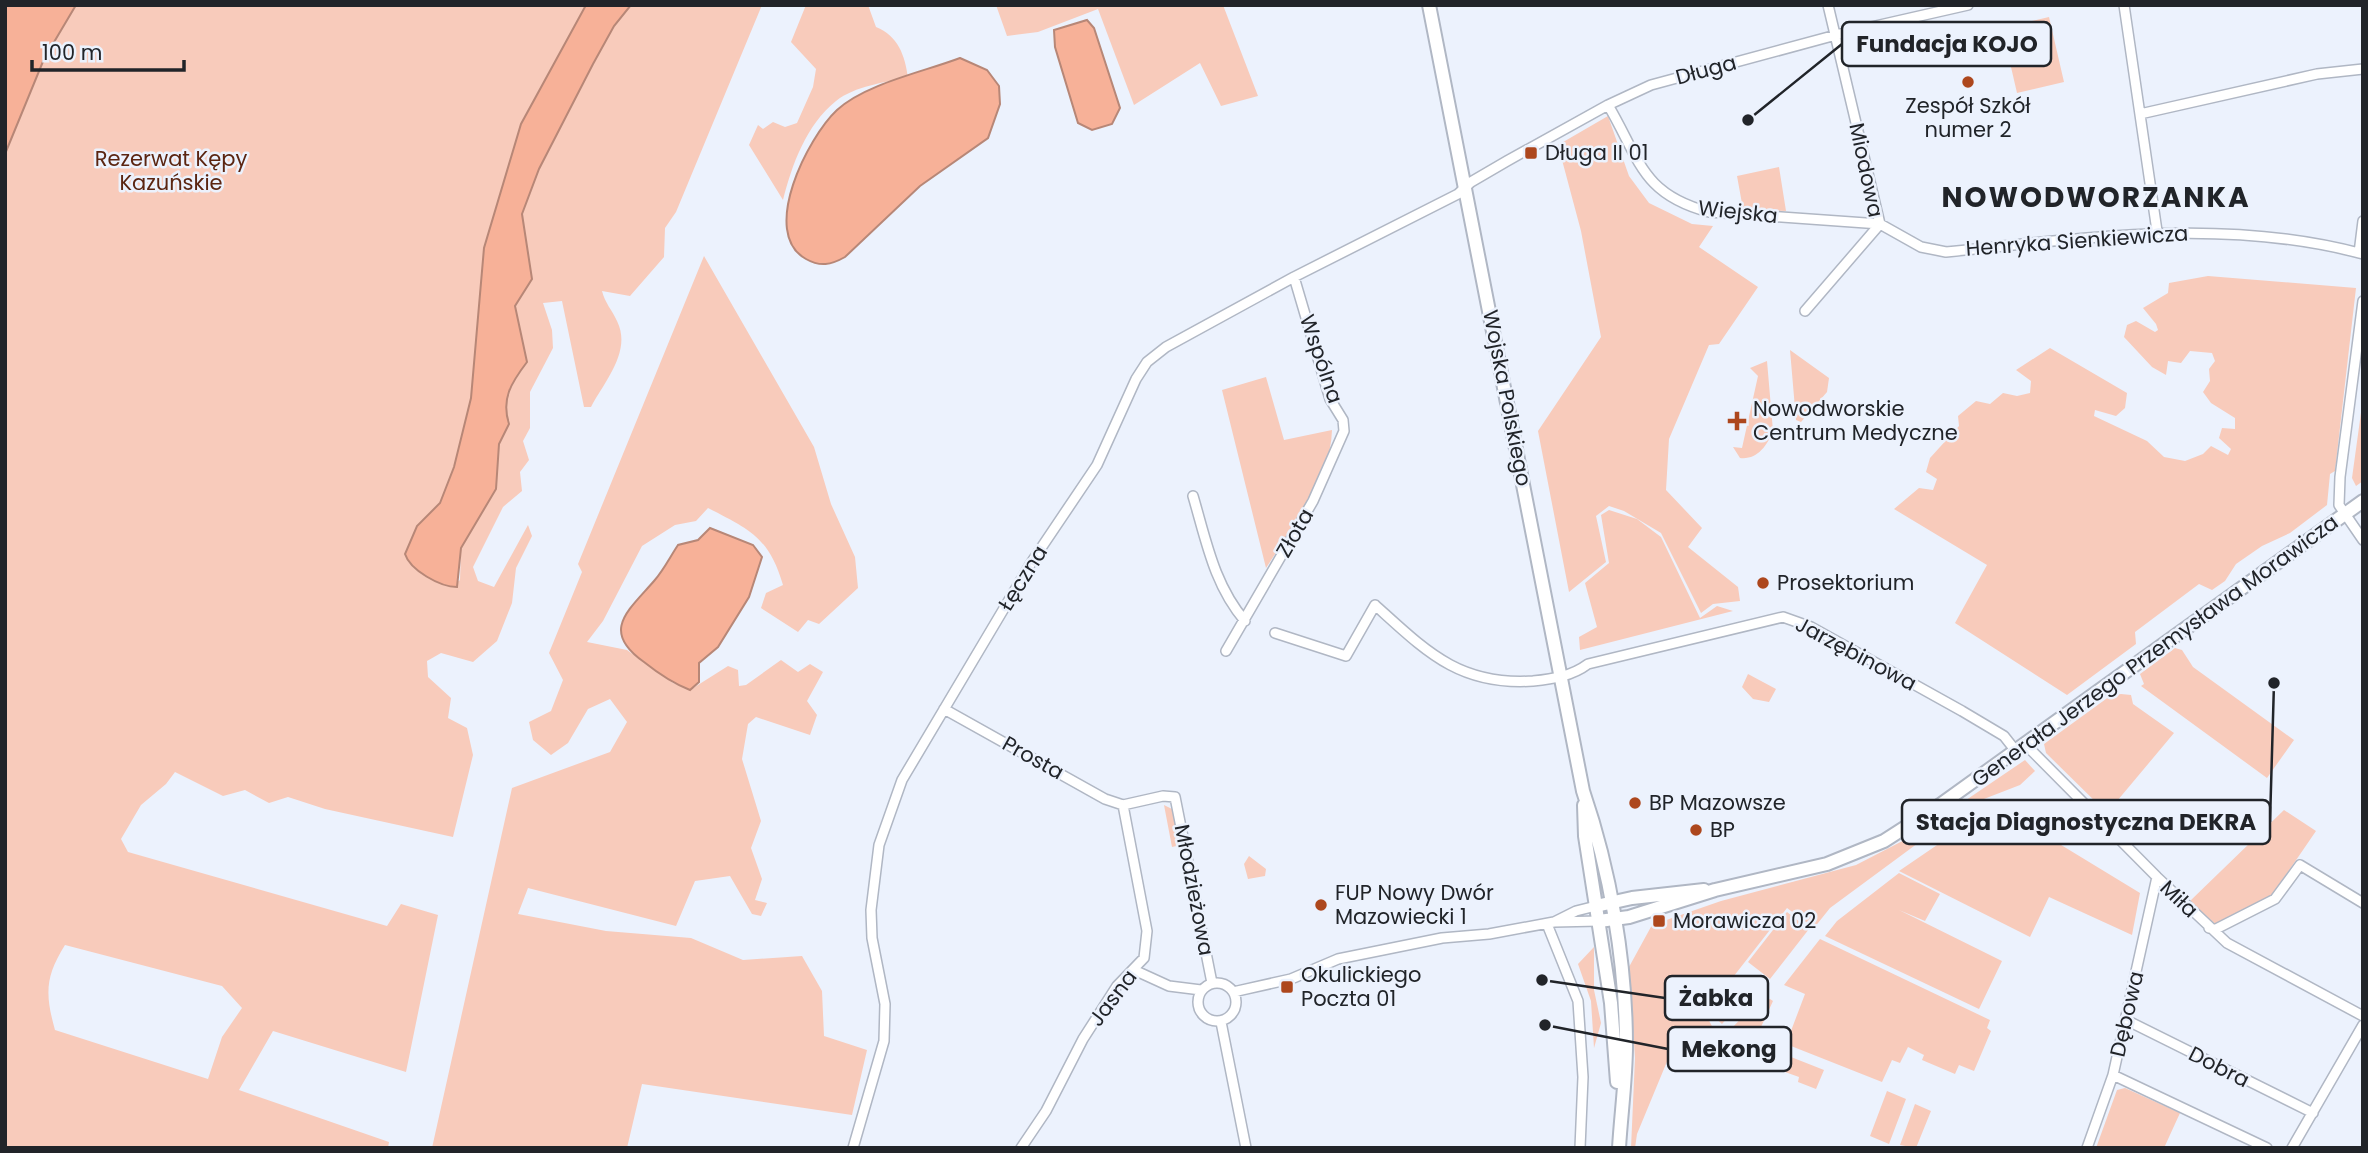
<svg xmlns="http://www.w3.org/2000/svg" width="2368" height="1153" font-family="Poppins,sans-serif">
<rect width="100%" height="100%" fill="#ecf2fd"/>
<!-- green -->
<path fill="#f8cbbb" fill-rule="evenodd" d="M5,5H586L521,124L484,248L471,398L454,467L440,503L417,526L405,553C411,572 434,579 451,587L460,580L461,548L496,489L499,444L509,424C501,399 511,383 527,362L515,305L532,279L522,215L539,169L593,64L614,26L631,5H762L676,212L665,228L664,257L630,296L602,291C605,303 612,310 617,321C632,351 605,381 591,407H584L562,301L543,303L552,330L553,348L530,392V428L523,441L529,460L520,472L522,491L503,507L473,567L478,581L494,587L528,525L532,536L516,568L512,603L497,641L473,662L441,653L427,661L428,677L451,698L448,718L467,728L473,755L453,837L325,809L288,797L269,803L245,790L223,796L175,772L166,784L141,805L121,839L128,852L387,926L401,904L438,915L406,1072L273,1031L239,1090L389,1142L388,1148H5ZM65,945L222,986L242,1008L222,1037L208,1079L55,1030C45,994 45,977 65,945Z
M806,5H868L876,27C898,36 905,55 908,78C885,82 855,86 836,101C806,125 792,165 783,200L749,145L758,125L763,129L773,122L785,127L797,123L813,87L816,69L791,42Z
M996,5H1223L1258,96L1221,106L1200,63L1134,105L1098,9L1038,32L1007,36Z
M2049,17L2064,82L2017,93L2002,28Z
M1608,116L1629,176L1649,203L1692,224L1713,226L1699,247L1758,287L1719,344L1709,345L1669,439L1666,490L1702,528L1688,547L1738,587L1740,601L1713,604L1701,613L1661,533L1624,511L1609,506L1596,516L1606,562L1569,592L1538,431L1601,337L1581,231L1558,145Z
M1779,167L1786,211L1743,209L1737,176Z
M704,256L814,447L831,504L855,557L858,588L819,624L808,620L798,632L761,608L766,593L783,585C769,538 751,530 708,508L696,521L675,525L642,546L603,621L587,642L627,650L673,683L690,690L728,666L738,670L739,686L746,685L781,660L798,672L810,664L823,672L807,701L817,715L810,735L756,717L748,724L742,759L761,821L751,848L762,879L755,900L767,903L761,916L752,914L730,876L695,881L676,926L528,888L518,914L606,931L691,938L743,960L802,956L822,991L824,1036L867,1050L852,1115L642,1084L627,1148H432L512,788L610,752L627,722L610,699L588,709L568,743L551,755L533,740L529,722L551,711L563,680L549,653L582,572L578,564Z
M2208,276L2356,288L2335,471L2330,474L2327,505L2290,533L2262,546L2236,564L2225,581L2212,590L2199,584L2135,632L2136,644L2067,695L1955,623L1987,565L1894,509L1919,488L1933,490L1937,479L1926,472L1930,458L1959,426L1958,416L1976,401L1990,404L2003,393L2017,396L2030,393L2031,381L2016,370L2050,348L2127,393L2125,408L2116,416L2095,410L2094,416L2147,441L2164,457L2185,461L2203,454L2211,446L2228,455L2231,449L2219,438L2222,428L2235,429V418L2211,403L2203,392L2210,381L2209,369L2215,361L2212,353L2190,351L2181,363L2168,361L2166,375L2152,367L2124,337L2127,325L2136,321L2155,332L2158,330L2156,324L2143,308L2168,293L2169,283Z
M1790,350L1829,378L1827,392L1801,422L1796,420Z
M1767,361L1773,431C1767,446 1757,460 1740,458L1733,447L1742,448L1758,376L1750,368Z
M1266,377L1284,440L1332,430C1331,479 1292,527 1266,568L1222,390Z
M2363,398V481L2356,486L2352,478Z
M1609,510L1637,519L1661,537L1700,618L1717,606L1733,611L1580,650L1579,637L1597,627L1585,583L1609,563L1601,515Z
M2175,648L2182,650L2193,667L2294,740L2267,778L2141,686L2144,684L2140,674Z
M1748,674L1776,689L1769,702L1753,699L1742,687Z
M2121,694L2131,695L2133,704L2174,733L2107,813L2046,753L2044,744L2110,696Z
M2025,760L2035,771L2020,785L1971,804L1830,908L1814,928L1787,908L1705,1013L1714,1030L1694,1028L1678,1035L1637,1134L1635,1148H1631L1635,1058L1629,967L1652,925L1721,901L1856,865L1916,834Z
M1164,805L1174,810L1181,845L1172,847Z
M2002,809L2140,893L2132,935L2049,897L2030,937L1899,871L1962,828Z
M2284,810L2316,831L2272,895L2279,902L2223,931L2190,901Z
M1249,856L1266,869L1265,876L1248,879L1244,864Z
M1899,873L1940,894L1925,921L1899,910L2002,961L1979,1009L1825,936L1837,921Z
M1787,912L1809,929L1770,979L1748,962Z
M1820,939L1990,1020L1987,1028L1991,1031L1974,1071L1959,1065L1955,1074L1922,1060L1924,1055L1908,1047L1900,1063L1892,1060L1882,1082L1786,1044L1805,994L1784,985Z
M1594,947V990L1601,1023L1594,1048L1591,1001L1578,964Z
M1737,983L1749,994L1722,1024L1710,1013Z
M1770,999L1773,1001L1755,1040L1731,1029L1752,1007Z
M1791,1057L1824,1070L1816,1089L1798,1082L1799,1077L1785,1072Z
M2125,1088L2180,1113L2164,1148H2096L2117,1090Z
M1887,1091L1906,1099L1889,1144L1870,1136Z
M1915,1104L1931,1111L1916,1148L1900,1145Z"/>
<!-- water -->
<path fill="#f7b198" stroke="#b78777" stroke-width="2" d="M5,5H76L44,59L5,154Z
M586,5H631L614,26L593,64L539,169L522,214L532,279L515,306L527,362C511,383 501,399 509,424L499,444L496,489L461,548L457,587C440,587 410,570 405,554L417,526L440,503L454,467L471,398L484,248L521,124Z
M1087,20L1094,28L1120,108L1112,124L1092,130L1078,123L1055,47L1054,30Z
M960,58L987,70L999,86L1000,104L988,138L920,186L845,257C831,265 820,267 806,259C759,233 808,137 837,110C865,84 923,72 960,58Z
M710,528L753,545L762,557L749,597L718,647L699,663V682L690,690C672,683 659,674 644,662C600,631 628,611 654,581C663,571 670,557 678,545L698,540Z"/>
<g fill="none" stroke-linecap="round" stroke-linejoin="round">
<!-- minor casing -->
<g stroke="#b0b7c4" stroke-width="12">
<path id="minor" d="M1828,5L1880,224
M2124,5L2157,231
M1608,105C1640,159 1641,194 1709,212L1880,224L1921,247L1946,252C2085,238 2225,217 2363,254
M2140,114L2317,74L2363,69
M2359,253L2363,221
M2363,301L2340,477L2339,505L2363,540
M1805,311L1880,224
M1193,496C1206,540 1214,585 1245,621
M1275,633L1346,656L1375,605C1426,651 1459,686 1533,681C1553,679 1572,676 1588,664L1783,617L1811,627L1962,711L2004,736L2015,750
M1226,651L1313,501L1344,431L1343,420L1330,399L1294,277
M944,709L1105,799L1123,805
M2024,743L2157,877L2227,943L2363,1016
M1123,805L1163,796L1175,797L1212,983
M1554,922L1576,911L1596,906
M1547,924L1578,1001L1583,1077L1580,1148
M2209,928L2216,929L2275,899L2300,865L2363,903
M1134,970L1169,986L1201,990
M1198 1002a19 19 0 1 1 38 0a19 19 0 1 1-38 0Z
M1233,992L1291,979L1338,959L1442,938L1489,934L1554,922L1599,921
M2126,1020L2313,1113
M1221,1022L1246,1148
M2113,1075L2267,1148
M853,1148L884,1041L885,1004L872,938L871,910L879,845L902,780L1031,563L1097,465L1136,379L1147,362L1166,347L1294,277L1458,194L1471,182L1507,161L1608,105L1651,85L1836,35L1968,5
M1021,1148L1046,1111L1083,1039L1117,986L1144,958L1147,931L1123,805
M2087,1148L2113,1075L2157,877
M2292,1148L2363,1025"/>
</g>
<!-- tertiary casing -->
<g stroke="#b0b7c4" stroke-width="16">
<path id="tertiary" d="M1596,906L1632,898L1704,890
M1599,921L1629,917L1715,890L1827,864L1884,841L1940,805L2363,501"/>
</g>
<!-- secondary casing -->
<g stroke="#b0b7c4" stroke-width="16">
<path id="secondary" d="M1429,5L1583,791C1610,870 1626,961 1626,1045C1626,1079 1621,1114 1619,1148
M1584,805L1585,836L1611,1003L1617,1082"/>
</g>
<!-- minor -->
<use href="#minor" stroke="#fff" stroke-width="9"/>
<!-- tertiary -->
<use href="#tertiary" stroke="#fff" stroke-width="12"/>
<!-- secondary -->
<use href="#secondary" stroke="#fff" stroke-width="12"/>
</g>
<!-- markers -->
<g fill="#ad471d" stroke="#ecf2fd" stroke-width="2.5">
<circle cx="1968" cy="82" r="7"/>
<rect x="1524" y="146" width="14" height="14" rx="3.5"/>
<path d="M1733.5 410.5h7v7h7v7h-7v7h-7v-7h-7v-7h7z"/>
<circle cx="1763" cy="583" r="7"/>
<circle cx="1635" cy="803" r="7"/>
<circle cx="1696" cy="830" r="7"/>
<circle cx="1321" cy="905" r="7"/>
<rect x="1652" y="914" width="14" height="14" rx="3.5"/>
<rect x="1280" y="980" width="14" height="14" rx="3.5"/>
</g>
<g text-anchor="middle" stroke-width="5" stroke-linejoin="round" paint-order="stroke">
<!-- street labels -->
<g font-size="21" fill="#212429" stroke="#ecf2fd">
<text transform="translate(1706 70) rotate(-15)" y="7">Długa</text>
<text transform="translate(1866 170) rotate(78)" y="7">Miodowa</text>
<text transform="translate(1738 212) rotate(6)" y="7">Wiejska</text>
<text transform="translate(2077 241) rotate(-4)" y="7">Henryka Sienkiewicza</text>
<text transform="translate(1321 359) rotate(71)" y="7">Wspólna</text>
<text transform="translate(1507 398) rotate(79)" y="7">Wojska Polskiego</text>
<text transform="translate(1295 533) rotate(-60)" y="7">Złota</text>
<text transform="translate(1023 578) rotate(-58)" y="7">Łęczna</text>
<text transform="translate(2155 651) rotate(-36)" y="7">Generała Jerzego Przemysława Morawicza</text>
<text transform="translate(1856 654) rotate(28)" y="7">Jarzębinowa</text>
<text transform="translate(1033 758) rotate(29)" y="7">Prosta</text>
<text transform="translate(1194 890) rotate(79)" y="7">Młodzieżowa</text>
<text transform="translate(2179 899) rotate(44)" y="7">Miła</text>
<text transform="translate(1113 998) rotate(-53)" y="7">Jasna</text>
<text transform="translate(2127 1014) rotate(-77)" y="7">Dębowa</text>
<text transform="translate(2219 1067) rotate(27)" y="7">Dobra</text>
</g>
<!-- poi labels -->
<g font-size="21" fill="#212429" stroke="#ecf2fd" text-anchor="start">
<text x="1968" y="113" text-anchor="middle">Zespół Szkół<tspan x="1968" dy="24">numer 2</tspan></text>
<text x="1545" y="160">Długa II 01</text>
<text x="1753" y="416">Nowodworskie<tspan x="1753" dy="24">Centrum Medyczne</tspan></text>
<text x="1777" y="590">Prosektorium</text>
<text x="1649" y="810">BP Mazowsze</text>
<text x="1710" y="837">BP</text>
<text x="1335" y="900">FUP Nowy Dwór<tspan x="1335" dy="24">Mazowiecki 1</tspan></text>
<text x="1673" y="928">Morawicza 02</text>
<text x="1301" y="982">Okulickiego<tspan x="1301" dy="24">Poczta 01</tspan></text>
</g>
<!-- park labels -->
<g font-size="21" fill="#5b2511" stroke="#ecf2fd">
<text x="171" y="166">Rezerwat Kępy<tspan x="171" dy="24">Kazuńskie</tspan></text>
</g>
<!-- district labels -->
<g font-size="28" font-weight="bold" letter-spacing="2" fill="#212429" stroke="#ecf2fd">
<text x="2096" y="207">NOWODWORZANKA</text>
</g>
</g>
<!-- callouts -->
<path fill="none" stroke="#212429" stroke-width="2.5" d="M1748 120L1842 44M2274 683L2270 822M1542 980L1665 998M1545 1025L1668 1049"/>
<g fill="#212429" stroke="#ecf2fd" stroke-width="2.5">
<circle cx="1748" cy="120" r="7"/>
<circle cx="2274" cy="683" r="7"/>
<circle cx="1542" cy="980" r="7"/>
<circle cx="1545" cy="1025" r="7"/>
</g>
<g fill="#ecf2fd" stroke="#212429" stroke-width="2.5">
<rect x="1842" y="22" width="209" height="44" rx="7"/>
<rect x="1902" y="800" width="368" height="44" rx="7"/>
<rect x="1665" y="976" width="103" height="44" rx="7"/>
<rect x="1668" y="1027" width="123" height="44" rx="7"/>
</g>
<g font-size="23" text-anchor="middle" font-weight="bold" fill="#212429">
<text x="1947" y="52">Fundacja KOJO</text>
<text x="2086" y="830">Stacja Diagnostyczna DEKRA</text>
<text x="1716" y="1006">Żabka</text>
<text x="1729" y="1057">Mekong</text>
</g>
<!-- border -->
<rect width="2368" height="1153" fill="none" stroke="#212429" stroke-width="14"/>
<!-- scale -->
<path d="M32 60v10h152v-10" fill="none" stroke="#212429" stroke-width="3.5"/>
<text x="42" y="60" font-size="21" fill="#212429" stroke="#ecf2fd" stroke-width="5" paint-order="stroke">100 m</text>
</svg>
